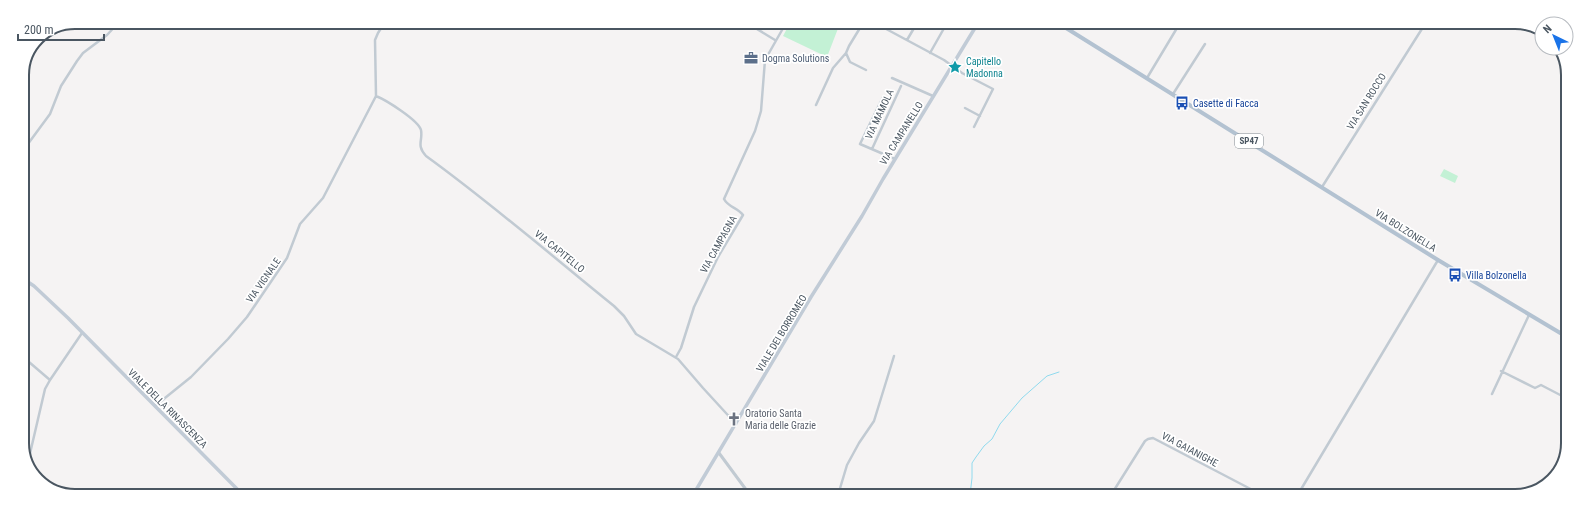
<svg xmlns="http://www.w3.org/2000/svg" width="1590" height="518" font-family="'Roboto Condensed',sans-serif">
<rect width="100%" height="100%" fill="#f5f3f3"/>
<!-- green -->
<path fill="#c3f1d5" d="M790,23H832L839,26L827,57L783,36Z
M1444,169L1458,176L1455,183L1440,176Z"/>
<g fill="none" stroke-linecap="round" stroke-linejoin="round">
<!-- stream -->
<path stroke="#90daee" stroke-width="1" d="M970,495L972,478V463L976,457L984,446L992,439L1000,424L1022,398L1047,376L1059,372"/>
<!-- minor -->
<path stroke="#c1cad2" stroke-width="2.5" d="M375,22L381,27
M747,23L775,40
M863,23L849,46L846,53L850,62L866,70
M875,23L944,60L962,73L993,89L974,127
M907,40L917,23
M930,53L947,23
M892,78L933,96
M1147,78L1180,23
M1173,94L1205,44
M376,96C386,100 418,120 421,130C423,141 416,145 426,156C491,203 552,256 614,306L624,316L636,334L678,359L703,388L736,424
M883,97L860,144L895,159
M816,105L833,68L846,53
M965,108L980,116
M872,149L901,86
M22,152L50,114L61,86L77,61L83,53L107,35L119,22
M1322,187L1425,24
M22,356L50,380
M676,357L681,348L694,307L718,257L743,215C738,208 728,207 724,199L755,131L761,111L765,60L786,23
M1501,371L1535,388L1541,385L1566,398
M1492,394L1529,315
M155,406L191,377L228,339L247,317L287,258L300,224L323,198L376,96L375,40L378,33L385,22
M28,462L45,389L50,380L82,333
M838,495L847,465L859,443L874,421L894,356
M1111,495L1145,441L1148,439L1153,438L1264,496
M1297,496L1438,260"/>
<!-- tertiary -->
<path stroke="#c1cad2" stroke-width="3" d="M719,453L750,495"/>
<!-- secondary -->
<path stroke="#c1cbd6" stroke-width="3.5" d="M22,278L34,286L68,318L242,494
M693,495L811,297L862,216L883,179L978,23"/>
<!-- primary -->
<path stroke="#b3c2d1" stroke-width="4" d="M1058,23L1438,260L1567,337"/>
</g>
<!-- icons -->
<defs>
<g id="office-bare" transform="scale(1.08)"><path d="M-6-3h4V-5.5h4V-3h4V5H-6ZM-1-4.5V-3h2v-1.5ZM-6 0V1H6V0Z" fill="#5c6f8a" stroke="#fff" stroke-width="2.5" paint-order="stroke"/></g>
<g id="sight-bare" transform="scale(1.08)"><path d="M0-6L1.8-2.2L6-1.7L2.9 1.2L3.7 5.4L0 3.3L-3.7 5.4L-2.9 1.2L-6-1.7L-1.8-2.2Z" fill="#0f9aa8" stroke="#fff" stroke-width="2.5" paint-order="stroke"/></g>
<g id="bus-bare" transform="scale(1.08)"><path d="M-5-6H5V4H4V6H2V4H-2V6H-4V4H-5ZM-3.5-4V0h7V-4ZM-3.5 1.2v1.5H-2V1.2ZM2 1.2v1.5H3.5V1.2Z" fill="#1a4fb4" stroke="#fff" stroke-width="2.5" paint-order="stroke"/></g>
<g id="church-bare" transform="scale(1.08)"><path d="M-1.2-6h2.4v3.5h3.3v2.4h-3.3V6h-2.4V-.1h-3.3v-2.4h3.3Z" fill="#6b7280" stroke="#fff" stroke-width="2.5" paint-order="stroke"/></g>
</defs>
<g fill-rule="evenodd">
<use href="#office-bare" x="751" y="58"/>
<use href="#sight-bare" x="955" y="67"/>
<use href="#bus-bare" x="1182" y="103"/>
<use href="#bus-bare" x="1455" y="275"/>
<use href="#church-bare" x="734" y="419"/>
</g>
<g text-anchor="middle" stroke-width="3.5" stroke-linejoin="round" paint-order="stroke">
<!-- shield labels -->
<rect fill="#fff" stroke="#808990" stroke-width="1" x="1235" y="134" width="28" height="14" rx="3"/>
<g font-size="9" font-weight="bold" fill="#4a5661">
<text x="1249" y="144">SP47</text>
</g>
<!-- service labels -->
<g font-size="10" fill="#4e5e75" stroke="#fff" text-anchor="start">
<text x="762" y="62">Dogma Solutions</text>
</g>
<!-- culture labels -->
<g font-size="10" fill="#0d838f" stroke="#fff" text-anchor="start">
<text x="966" y="65">Capitello<tspan x="966" dy="12">Madonna</tspan></text>
</g>
<!-- street labels -->
<g font-size="10" fill="#4a5661" stroke="#fff">
<text transform="translate(1366 101) rotate(-58)" y="4">VIA SAN ROCCO</text>
<text transform="translate(879 114) rotate(-65)" y="4">VIA MAMOLA</text>
<text transform="translate(901 133) rotate(-58)" y="4">VIA CAMPANELLO</text>
<text transform="translate(1406 230) rotate(32)" y="4">VIA BOLZONELLA</text>
<text transform="translate(718 244) rotate(-61)" y="4">VIA CAMPAGNA</text>
<text transform="translate(560 251) rotate(39)" y="4">VIA CAPITELLO</text>
<text transform="translate(263 280) rotate(-55)" y="4">VIA VIGNALE</text>
<text transform="translate(781 333) rotate(-59)" y="4">VIALE DEI BORROMEO</text>
<text transform="translate(168 408) rotate(45)" y="4">VIALE DELLA RINASCENZA</text>
<text transform="translate(1190 449) rotate(28)" y="4">VIA GAIANIGHE</text>
</g>
<!-- transit labels -->
<g font-size="10" fill="#164399" stroke="#fff" text-anchor="start">
<text x="1193" y="107">Casette di Facca</text>
<text x="1466" y="279">Villa Bolzonella</text>
</g>
<!-- worship labels -->
<g font-size="10" fill="#5b616d" stroke="#fff" text-anchor="start">
<text x="745" y="417">Oratorio Santa<tspan x="745" dy="12">Maria delle Grazie</tspan></text>
</g>
</g>
<!-- crop -->
<path d="M0 0H1590V518H0ZM75 29H1515A46 46 0 0 1 1561 75V443A46 46 0 0 1 1515 489H75A46 46 0 0 1 29 443V75A46 46 0 0 1 75 29Z" fill="#fff" fill-rule="evenodd"/>
<path fill="none" stroke="#4a5661" stroke-width="2" d="M75 29H1515A46 46 0 0 1 1561 75V443A46 46 0 0 1 1515 489H75A46 46 0 0 1 29 443V75A46 46 0 0 1 75 29Z"/>
<!-- north arrow -->
<g transform="translate(1554 36) rotate(317)"><circle r="19" fill="#ffffff" stroke="#b7bbc0"/>
<path d="M0-3L7 15L0 10L-7 15Z" fill="#1a73e8"/>
<text y="-6" font-size="11" font-weight="bold" text-anchor="middle" fill="#4a5661">N</text>
</g>
<!-- scale -->
<path d="M18 34v6h86v-6" fill="none" stroke="#4a5661" stroke-width="2"/>
<text x="24" y="34" font-size="12" fill="#4a5661" stroke="#ffffff" stroke-width="3" paint-order="stroke">200 m</text>
</svg>
